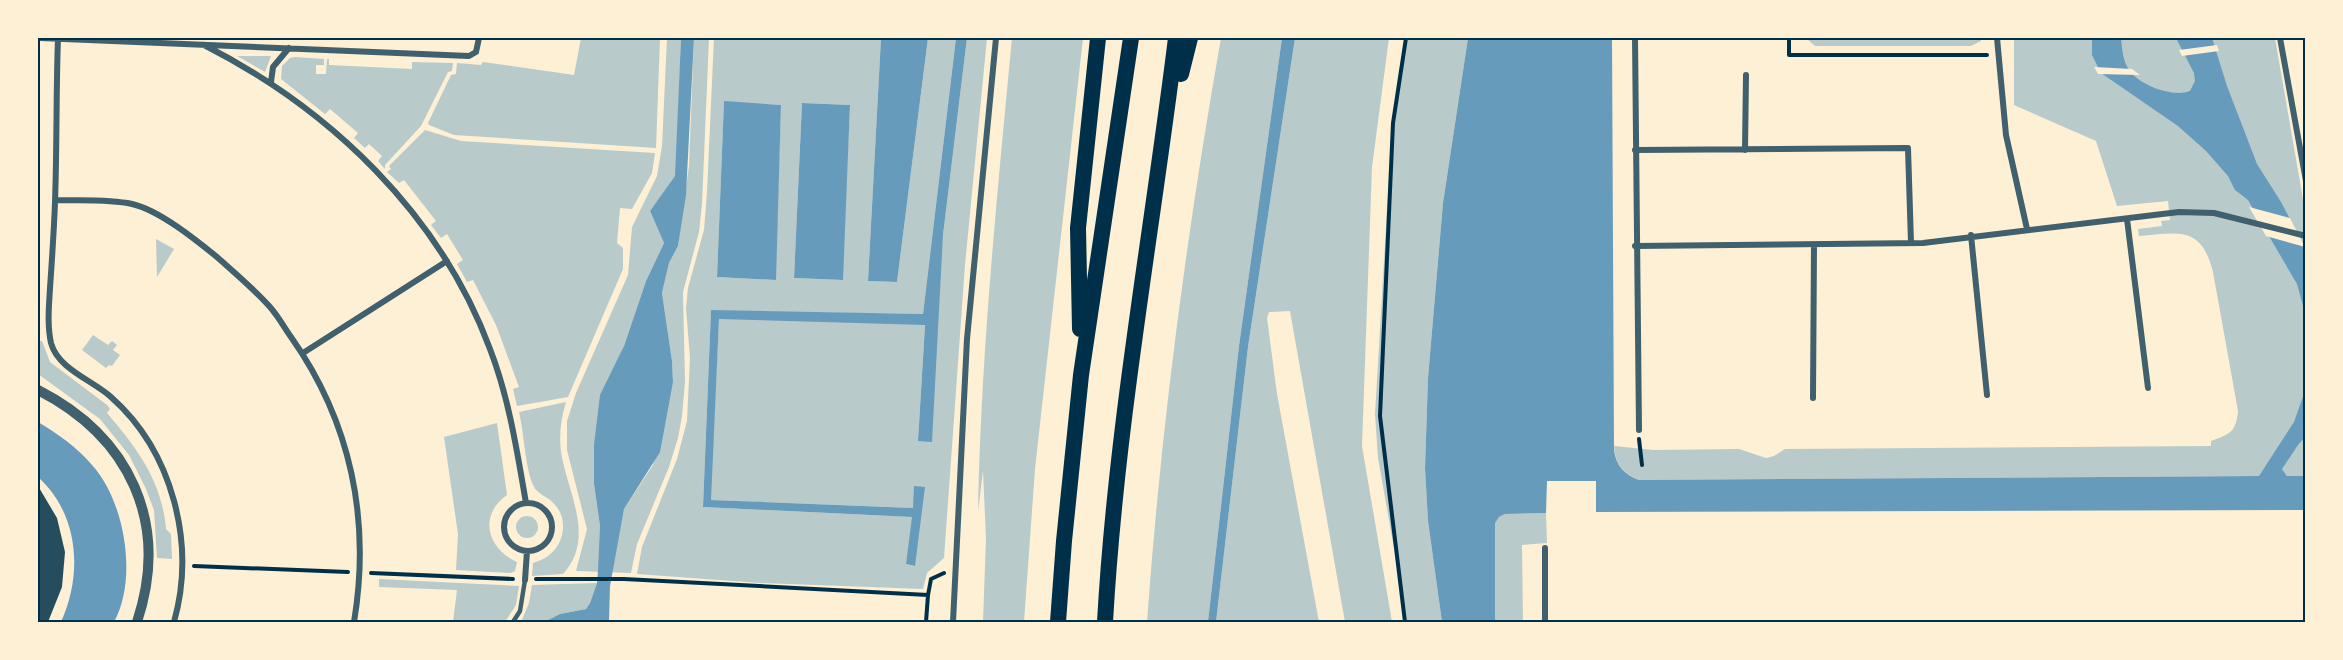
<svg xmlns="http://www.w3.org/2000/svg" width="2343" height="660" font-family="Jost,sans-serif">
<rect width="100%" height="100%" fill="#fdf0d5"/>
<!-- green -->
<path fill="#b9caca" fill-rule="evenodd" d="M581,38H660L656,148L454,135L429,125L428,123L451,75L456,74L457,63L481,65L483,62L574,75Z
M667,38H681L676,176L650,211L664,243L646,281L624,346L594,484L600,526L599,570H612L624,509L653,465L673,382L672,361L662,293L669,263L678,246L689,166L694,38H709L702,204L699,232L683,292L685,382L682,416L678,438L669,467L637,544L631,573L576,571L587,529L567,450V421L576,393L628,275L632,227L657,176L662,146Z
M714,38H881L868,281L897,282L928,38H956L923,314L711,311L703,507L913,517L906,564L914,566L924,487L913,508L710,500L719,318L925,324L918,441L967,38H987L965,265L944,558L927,573L923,589L760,583L637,574L642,547L677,459L687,421L690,358L686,308L688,288L704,230L707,192ZM724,102L781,105L775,280L717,277ZM802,103L850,105L842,280L794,278Z
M1012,38H1083L1035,469L1024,622H983L986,538L983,471L978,512C981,353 997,196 1012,38Z
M1221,38H1282L1239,346L1208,622H1147C1161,426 1187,231 1221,38Z
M1295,38H1389L1372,167L1362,446L1392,622H1345L1290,311L1269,312L1267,318L1277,394L1319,622H1216L1248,347Z
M1406,38H1468L1443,203L1428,378L1425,468L1428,521L1442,622H1407L1378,458L1375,414L1391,141Z
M1806,38H1981V41L1971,46H1815Z
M2014,38H2275L2305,211V476H2287L2282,469L2283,466H2266L2259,476L1639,480C1623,474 1615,464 1614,446L1653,450L1739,449L1766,458L1774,456L1785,449L2211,446V441C2230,434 2236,432 2238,411L2213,272C2201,225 2179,233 2139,236L2138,229L2162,226L2161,221L2170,220L2168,201L2117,206L2096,141L2014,105Z
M237,56H271L265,72Z
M295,57L324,59V65H316V74H326L327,59H329V65L412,69V62L453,63L452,71L448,72L421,126L385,165V169L378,161L382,156L369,144L365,148L354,138L358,133L330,109L325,114L281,79L282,66L290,58Z
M425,130L461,141L655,153L652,173L632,209L620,208L617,243L623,248V269L568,397L517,406L513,389L519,387L496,325L473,280L467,282L457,264L463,260L447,234L441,238L431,225L436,221L404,180L399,183L387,172L391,169L389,166Z
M156,239L174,249L157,277Z
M93,335L108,345L112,341L117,345L113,350L120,355L112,366L109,365L106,368L82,350Z
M38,341H42L50,362L107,405L110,409L107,413C137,448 162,481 166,529L171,534L172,559L157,558L154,510L146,489L129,455L100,419L38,374Z
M566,402C560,422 558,441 563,462C571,499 594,540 563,574L532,576L533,563C538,561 545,559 549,555C564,544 568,520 556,506C549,496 538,496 533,485C525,466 524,433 519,412Z
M497,423L507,495C478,515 487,549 517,562L515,571L511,573L456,570L458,534L444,437Z
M1546,513L1547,543L1522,545L1523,622H1495L1494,523L1499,517L1505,514Z
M516 527a11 11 0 1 1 22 0a11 11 0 1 1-22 0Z
M379,579L519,586L516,605L505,622H453L457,590L379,587Z
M597,583L590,603L586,609L560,614L544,622H521L529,603L532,585Z"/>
<!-- water -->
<path fill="#669bbc" d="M681,38H694L686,195L678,246L669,263L662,293L672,361L673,382L660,452L624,509L610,586L609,622H544L560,614L586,609L590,603L597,583L598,570L600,526L594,484V445L600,395L624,346L646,281L664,243L650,211L675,176Z
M881,38H928L897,282L868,281Z
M956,38H967L943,235L932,442L918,441L925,325L719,319L711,500L913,508L914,486L925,487L915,566L906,564L912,517L703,507L711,310L923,314Z
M1282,38H1295L1248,347L1216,622H1208L1239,346Z
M1468,38H1612L1614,450C1616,466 1625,475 1639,480L2259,476L2294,422L2305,391V437L2298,445L2282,469L2287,476H2305V510L1596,512V481H1547L1546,513L1505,514L1499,517L1495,523V622H1442L1428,521L1425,468L1428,378L1443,203Z
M2092,38H2121C2122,49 2123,61 2129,70C2139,85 2173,98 2190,91L2195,81L2194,73L2176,38H2212L2227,86L2257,164L2281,202L2305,247V313L2297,284L2248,200L2235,190L2228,176L2206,151L2178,126L2101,73L2092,55Z
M724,101L781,105L776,280L717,277Z
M802,103L850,105L843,280L794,278Z
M38,422C58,434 77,447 92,465C125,501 138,579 114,622H61C83,574 79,514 38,477Z"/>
<!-- pier -->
<path fill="#fdf0d5" d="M2217,45L2219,51L2182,56L2179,50Z
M2094,67L2132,69L2140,75L2098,74Z
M2249,207L2290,218L2305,247L2266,236Z"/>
<!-- building -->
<path fill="#264d5e" d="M38,486L57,518L65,552L62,587L48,622H38Z"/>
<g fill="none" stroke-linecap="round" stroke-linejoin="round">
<!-- path -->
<path stroke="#003049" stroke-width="4" d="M1789,38V55H1987
M1639,439L1642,465
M194,566L348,572
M371,573L513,579
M536,579H624L928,595
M926,622L928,595L931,579L944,573
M1405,622L1380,416L1393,123L1406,38"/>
<!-- service -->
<path stroke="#3f606c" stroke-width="4.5" d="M513,622L520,611L525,580"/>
<!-- minor -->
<path stroke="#3f606c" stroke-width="6" d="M40,38L469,56L476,52L479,38
M58,38C56,92 57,147 55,202C54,231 52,259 50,288C49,306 47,325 51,343C58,369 92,380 111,397C173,452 196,544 174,622
M1635,38L1639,430
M1997,38L2006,135L2027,229
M2280,38L2306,181
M204,45C330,109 440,214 490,349C509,398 517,451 526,503
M271,82L273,67L289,48
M1635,150L1908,148L1911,243
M1745,150L1746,75
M55,200C80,201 108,199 132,204C159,210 196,240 217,257C235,273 254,289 270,307C278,316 284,327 291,337C351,422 371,520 354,622
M2127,219L2148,388
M1971,235L1987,395
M1635,246L1923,243L2179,212L2214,213L2306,236
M303,353L447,261
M1813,398L1814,245
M504 527a24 24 0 1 1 48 0a24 24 0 1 1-48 0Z
M525,580L527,551
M953,622L967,339L996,38
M1545,622V548"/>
<!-- tertiary -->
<path stroke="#3f606c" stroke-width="10" d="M38,390C130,437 170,523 137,622"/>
<!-- motorway -->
<path stroke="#003049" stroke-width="16" d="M1181,74L1190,38
M1080,329L1078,228L1098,38
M1058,622L1064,541L1081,375L1131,38
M1105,622C1116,426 1152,233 1176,38"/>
</g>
<!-- border -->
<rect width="2343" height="660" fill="none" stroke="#fdf0d5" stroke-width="78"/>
<rect x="39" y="39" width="2265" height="582" fill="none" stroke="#003049" stroke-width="2"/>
</svg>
